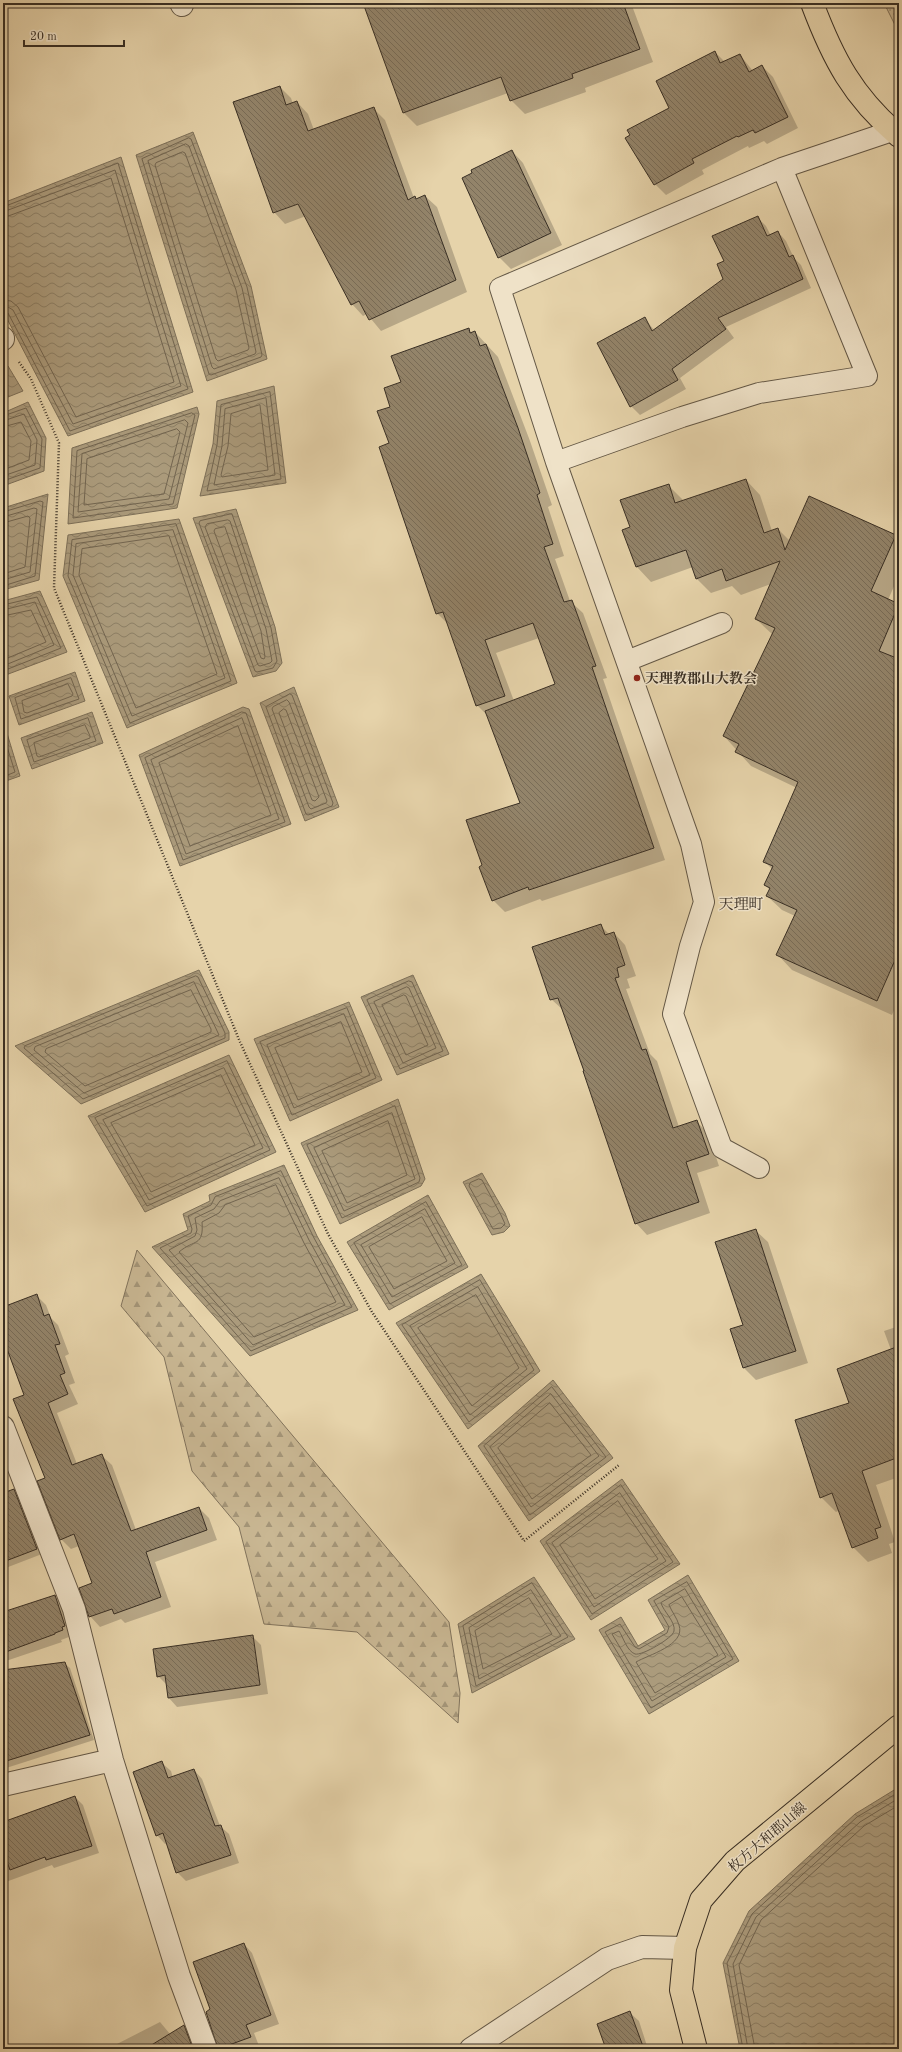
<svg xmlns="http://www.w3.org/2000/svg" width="902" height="2052" font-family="'Old Standard TT','Noto Serif JP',serif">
<defs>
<pattern id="forest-firs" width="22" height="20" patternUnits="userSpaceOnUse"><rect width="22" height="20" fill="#c9b793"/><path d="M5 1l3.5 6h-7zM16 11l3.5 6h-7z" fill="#a49578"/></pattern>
<pattern id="park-dots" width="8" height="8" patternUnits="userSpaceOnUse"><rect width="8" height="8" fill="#c9b793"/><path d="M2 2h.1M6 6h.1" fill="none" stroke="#a49578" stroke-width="1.8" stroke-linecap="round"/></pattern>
<pattern id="water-waves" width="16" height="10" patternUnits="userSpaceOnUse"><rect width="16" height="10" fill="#ab9b7c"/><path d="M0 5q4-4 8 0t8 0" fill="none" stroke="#8c7f65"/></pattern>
<pattern id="building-back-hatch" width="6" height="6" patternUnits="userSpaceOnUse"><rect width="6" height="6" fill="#93846a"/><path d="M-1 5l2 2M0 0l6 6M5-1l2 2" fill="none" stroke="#796c57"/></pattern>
</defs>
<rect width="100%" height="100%" fill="#e6d3aa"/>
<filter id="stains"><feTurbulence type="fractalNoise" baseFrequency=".005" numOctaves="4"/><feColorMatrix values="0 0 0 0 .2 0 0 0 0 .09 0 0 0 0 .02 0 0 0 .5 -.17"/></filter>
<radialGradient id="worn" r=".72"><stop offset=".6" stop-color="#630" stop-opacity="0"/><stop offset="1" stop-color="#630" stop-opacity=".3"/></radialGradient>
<!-- forest -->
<path fill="url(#forest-firs)" stroke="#81735c" d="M137,1250L449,1622L460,1693L458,1723L357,1632L264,1624L239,1527L192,1471L164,1357L121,1306Z"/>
<!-- park -->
<path fill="url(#park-dots)" stroke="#81735c" d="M884,3H899V33Z"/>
<!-- water -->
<path fill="url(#water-waves)" stroke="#7d7059" d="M193,132L251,286L267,359L207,381L136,155Z
M121,157L193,392L68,436L3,311V203Z
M8,366L23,391L3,399V368Z
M274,386L286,483L200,496L213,444L217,401Z
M28,402L46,438L44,471L3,486V413Z
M197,407L199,414L177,508L68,524L72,448Z
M48,494L39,580L3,590V508Z
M236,509L275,627L282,663L276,671L253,677L193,518Z
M179,519L237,683L127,728L63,576L68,535Z
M40,591L67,652L3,676V601Z
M75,672L85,701L19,725L9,696Z
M294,687L339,807L305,821L260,703Z
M243,707L249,709L291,824L180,866L139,755Z
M92,712L103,743L32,769L21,738Z
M3,720L20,776L3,782Z
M199,970L229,1032V1040L81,1104L15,1046Z
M413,975L449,1054L397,1075L361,997Z
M349,1002L382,1080L290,1121L254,1039Z
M229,1055L276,1152L145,1212L88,1116Z
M398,1099L425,1179L421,1186L340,1224L301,1143Z
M284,1165L317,1236L358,1310L250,1356L152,1247L188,1230L183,1214L210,1201L209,1195Z
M482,1173L505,1213L510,1226L504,1232L492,1235L463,1182Z
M428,1195L468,1267L389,1310L347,1242Z
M481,1274L540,1371L468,1429L396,1323Z
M553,1380L613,1458L529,1521L478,1446Z
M622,1479L680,1564L591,1620L540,1541Z
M688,1575L739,1661L649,1714L599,1630L621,1617L638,1646L665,1630L648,1600Z
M534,1577L575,1639L472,1693L458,1624Z
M899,1787V2049H740L723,1963L749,1911L855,1814Z"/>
<!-- shadow -->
<path fill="#0003" fill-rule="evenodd" d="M364,3H631L653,62L585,88L586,92L525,114L511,100L508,93L417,126L403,112Z
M715,52L725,62L740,55L753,71L762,66L773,77L798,128L767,144L764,141L749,148L748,146L702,170L704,174L666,195L655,184L671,108Z
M280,87L291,98L293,104L297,102L308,114L314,130L374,109L385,120L414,198L417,200L425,196L437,207L467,292L381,331L367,314L363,316L352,304L306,216L285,224L274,212Z
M512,151L523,163L562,245L511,269L499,257L474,173Z
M757,217L766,226L771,236L778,232L786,241L794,258L801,265L811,288L726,327L734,338L680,378L686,389L640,415L631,406L644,318L655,331L725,279V262Z
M468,330L472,333L475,332L498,357L530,441L552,505L548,507L564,556L555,559L570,601L583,613L607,678L603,679L665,860L542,901L540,899L505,912L493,900L484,866L521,804L488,716L477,705L449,625L437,613L398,504L400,503L390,444L392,407L402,383ZM539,638L556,685L514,701L496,653Z
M746,480L760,495L772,531L778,529L790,541L895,536L899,539V575L888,600L899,605V998L892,1015L792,970L778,955L795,916L782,910L767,896L770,890L765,885L772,869L764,861L797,788L751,766L724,736L773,635L756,619L771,584L741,595L732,586L711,593L696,578L693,567L651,582L637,567L624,531L631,528L668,485L684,501Z
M600,925L610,935L614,933L625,945L636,976L627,979L630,988L626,989L650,1054L657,1061L679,1127L696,1121L708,1133L719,1166L697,1173L710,1213L647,1235L636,1223L563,1010L551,999Z
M755,1230L768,1242L808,1363L756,1380L744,1368V1325Z
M36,1295L46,1305L51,1318L58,1325L69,1354L65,1356L75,1383L69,1385L78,1404L57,1413L77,1464L101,1455L112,1465L136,1530L199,1508L209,1518L217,1540L155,1562L171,1607L125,1623L121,1619L100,1627L90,1616L93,1584L79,1546L71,1549L61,1539L26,1395L3,1335V1308Z
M899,1326V1477L876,1485L895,1542L889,1544L892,1553L868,1562L853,1547L840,1510L836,1512L821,1497L851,1404L891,1350L884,1331Z
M14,1490L19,1496L42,1554L3,1569V1494Z
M55,1596L62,1603L72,1633L68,1634L69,1637L61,1640L62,1642L3,1662V1613Z
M252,1636L261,1645L268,1694L177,1707L169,1698L167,1685L158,1676Z
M64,1663L70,1668L94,1740L3,1769V1671Z
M162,1763L171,1771L173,1778L194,1770L202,1779L220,1826L229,1834L239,1863L186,1881L177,1872L168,1843L165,1844L157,1835Z
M75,1797L83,1805L99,1853L54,1868L52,1865L3,1883V1823Z
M244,1944L252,1953L279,2024L254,2033L259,2046L249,2049H220L212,2009Z
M630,2013L639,2021L648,2049H607Z
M160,2022L170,2034L184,2026L192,2035L198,2049H117L115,2045Z"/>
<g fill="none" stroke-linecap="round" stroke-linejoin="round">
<!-- shore -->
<path stroke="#726550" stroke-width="1" d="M189,138L191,139L247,287L262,355L261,357L211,375L209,374L142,159Z
M186,144L189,146L242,288L256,352L255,354L214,369L212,367L148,161Z
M183,152L185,153L236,290L249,348L248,350L218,361L216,359L155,165L156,163Z
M3,207L118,163L188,389L70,431L8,313L3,311
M3,212L115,170L181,386L73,424L13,310L8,307L3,306
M3,218L111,178L174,382L76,417L18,307L11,301L3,300
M270,392L281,479L207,491L217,445L221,405Z
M266,398L275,475L214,485L222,446L225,409Z
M260,405L268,470L222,477L221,475L228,446L231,414Z
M192,413L195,415L173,504L73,518L77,451Z
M3,416L26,408L42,439L40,468L3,481
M185,420L188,423L169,499L78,512L82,454Z
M3,421L24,414L37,440L35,465L3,476
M3,427L21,422L31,441L29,460L3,470
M177,429L180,432L164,494L84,505L87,459Z
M3,512L40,501L43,502L35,576L3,586
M232,514L271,628L277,661L273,668L257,672L255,671L199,523L200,521Z
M3,517L34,508L37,509L30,572L3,580
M228,520L230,521L266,629L272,661L270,663L260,666L258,665L205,527L207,524Z
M3,523L28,516L30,518L25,567L3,574
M176,524L231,681L130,723L68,576L72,540Z
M225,527L261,631L265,657L264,659L261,658L214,531L215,529Z
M173,530L225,678L132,716L73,575L76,544Z
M169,536L217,674L136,708L79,575L82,549Z
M3,605L37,597L61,648L3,671
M3,610L35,602L54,645L3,666
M3,616L31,610L46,642L3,660
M71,678L79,699L21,719L15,698Z
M68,684L73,694L72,696L27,713L24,712L22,701Z
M290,694L292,695L333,803L332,806L308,815L306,814L266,707Z
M287,700L289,702L327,801L326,803L311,809L309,807L272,709L273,707Z
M284,709L286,710L319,797L315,801L312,800L279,713Z
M242,712L246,713L285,822L183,860L145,758Z
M88,718L96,741L34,762L27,740Z
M242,718L279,819L186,854L151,760Z
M85,725L90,736V738L39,757L37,756L34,743Z
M238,726L271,815L190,846L159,763Z
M3,734L15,772L3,777
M196,976L198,977L225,1033V1038L83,1099L24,1048L25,1046Z
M409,981L412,982L443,1051L400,1069L367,1000Z
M194,982L219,1035L84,1093L34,1050L35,1047Z
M407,987L409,988L436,1048L403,1063L374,1002Z
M191,990L211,1029V1032L85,1086L45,1052L46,1049Z
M404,995L406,996L428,1045L406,1055L382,1005Z
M347,1008L376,1078L292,1115L260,1042Z
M344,1014L370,1075L294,1108L267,1045Z
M341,1022L362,1072L298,1100L275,1048Z
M227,1061L270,1150L147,1206L95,1118Z
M224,1068L263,1148L149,1200L103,1120Z
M221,1075L255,1145L151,1192L111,1123Z
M395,1106L420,1178L419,1182L342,1218L307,1145Z
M392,1113L415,1179L344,1211L314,1148Z
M388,1121L407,1175L347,1203L322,1151Z
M281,1171L314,1238L352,1307L251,1351L160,1248L191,1233L192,1229L188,1216L211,1205L215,1197Z
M279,1178L309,1240L345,1305L253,1345L169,1250L195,1236L197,1230L195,1218L214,1209L220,1201Z
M479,1179L482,1180L501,1215L505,1224L501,1228L493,1229L469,1186L470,1183Z
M276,1185L304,1243L336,1302L254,1337L179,1252C194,1239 204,1247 202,1222L219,1213L225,1205Z
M426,1202L462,1265L390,1304L354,1243Z
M425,1209L455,1263L392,1297L361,1245Z
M422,1217L447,1261L394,1289L369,1247Z
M480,1280L534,1370L469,1422L402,1325Z
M478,1287L527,1369L470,1415L410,1326Z
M476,1295L519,1368L472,1406L418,1328Z
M552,1387L606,1457L530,1515L484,1446Z
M551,1394L599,1456L531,1507L490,1447Z
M550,1403L591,1455L532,1499L498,1448Z
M621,1485L673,1562L592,1614L546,1542Z
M620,1493L666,1561L594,1607L552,1543Z
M618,1501L658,1559L595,1599L560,1545Z
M687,1582L733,1659L651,1708L605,1632L620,1624L635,1647L639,1649L667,1633L669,1627L654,1601Z
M532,1583L568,1637L476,1686L463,1626Z
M685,1589L726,1657L652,1701L612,1634L619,1631C623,1637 627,1651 635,1654C642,1656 673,1638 674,1631C676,1622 663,1611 661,1603Z
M531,1590L561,1636L479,1679L469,1628Z
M682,1597L718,1655L655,1693L636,1662C648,1655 686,1645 679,1625C677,1618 672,1612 669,1605Z
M529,1598L552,1634L483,1669L475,1631Z
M743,2049L727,1963L752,1914L857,1817L899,1792
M748,2049L733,1964L756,1917L860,1822L899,1798
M755,2049L739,1965L761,1920L864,1826L899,1805"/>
</g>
<!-- building -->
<path fill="url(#building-back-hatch)" stroke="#392f24" d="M363,3H623L640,49L572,74L573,78L510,101L501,77L403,113Z
M715,51L720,63L740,54L749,72L762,65L788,117L755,133L753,130L738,137L737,136L692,159L694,163L654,185L625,138L630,135L627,130L669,108L656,81Z
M280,86L286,105L297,101L308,131L374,107L408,200L415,196L416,199L425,195L456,280L369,320L359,301L351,305L298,204L273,213L233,102Z
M512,150L551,233L498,258L462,178L472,173L471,170Z
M758,216L767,236L778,231L789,257L793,255L803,279L718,318L726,329L672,369L678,380L630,407L597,343L645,317L652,331L723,279L717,264L724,261L712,236Z
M469,328L470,333L475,331L480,346L486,344L518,428L540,493L537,495L553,544L544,547L564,602L572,600L596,666L592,667L654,848L529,890L528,887L492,901L479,867L482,865L466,820L520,803L485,711L555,684L533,623L485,640L505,696L476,706L443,612L436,614L379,447L389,443L377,411L390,407L384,388L401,382L391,356Z
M746,479L764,533L778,528L785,550L809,496L896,535L871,591L899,604L879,651L899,659V951L877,1001L776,955L797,910L766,896L770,888L764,885L773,866L763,862L798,782L735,752L739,744L723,736L775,628L755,619L780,561L726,581L722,569L696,579L686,550L636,567L622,530L630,527L620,500L669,484L675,503Z
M601,924L605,935L614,932L625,965L617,968L619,977L615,978L642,1050L646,1049L673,1128L697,1120L709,1154L686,1162L699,1202L635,1224L583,1071H584L558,998L550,1000L532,947Z
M756,1229L796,1351L743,1368L730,1329L743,1325L715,1242Z
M37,1294L44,1316L49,1314L60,1344L55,1345L65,1373L60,1375L68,1394L48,1403L72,1465L102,1454L131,1531L199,1507L207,1530L146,1552L161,1597L114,1614L112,1609L89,1617L79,1588L92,1583L74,1534L60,1540L37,1481L45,1478L13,1399L24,1395L3,1338V1307Z
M899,1346V1457L862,1471L881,1527L875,1529L878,1538L852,1548L832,1493L820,1498L795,1420L849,1403L837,1369Z
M14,1489L37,1549L3,1562V1493Z
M55,1595L65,1626L62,1627L63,1630L55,1633V1634L3,1653V1612Z
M253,1635L260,1685L168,1698L165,1675L157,1677L153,1649Z
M65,1662L90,1735L3,1762V1670Z
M162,1761L168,1778L194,1769L215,1826L221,1825L231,1855L176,1873L163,1833L156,1836L133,1772Z
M75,1796L92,1846L46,1860L45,1857L10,1870L3,1851V1822Z
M244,1943L271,2015L246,2025L251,2037L218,2049L206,2012L210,2009L193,1962Z
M630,2011L644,2049H606L597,2024Z
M184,2025L193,2049H145Z"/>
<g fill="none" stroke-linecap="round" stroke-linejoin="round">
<!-- lane casing -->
<g stroke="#645846" stroke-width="22">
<path id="lane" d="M556,462L682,417L759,393L867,376L782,168
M627,661L722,623
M759,1168L722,1148L673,1014L690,946L704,902L691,844L556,462L500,288L782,168L892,131"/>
</g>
<!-- street casing -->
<g stroke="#645846" stroke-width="24">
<path id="street" d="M181,3L182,5
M3,338V339
M3,1427L74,1609L112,1760L179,1976L206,2049
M3,1785L112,1760
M471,2049L607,1959L642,1947L685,1948"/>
</g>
<!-- primary casing -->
<g stroke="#392f24" stroke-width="24">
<path id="primary" d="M812,3C833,59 853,97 899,136
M696,2049L681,1990L685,1948L701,1900L735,1861L899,1726"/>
</g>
<!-- path -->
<path stroke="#392f24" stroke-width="2.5" stroke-dasharray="1 2" stroke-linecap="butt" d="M19,362L31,379L59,443L54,588L240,1042L328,1234L372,1312L524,1541L619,1465"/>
<!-- lane -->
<use href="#lane" stroke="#efe2c8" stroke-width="20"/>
<!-- street -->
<use href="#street" stroke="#efe2c8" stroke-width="22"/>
<!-- primary -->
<use href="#primary" stroke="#e6d3aa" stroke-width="22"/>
</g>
<!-- markers -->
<circle fill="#8f2418" stroke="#efe2c8" stroke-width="1.5" cx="637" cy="678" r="4"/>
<g text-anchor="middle" stroke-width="3" stroke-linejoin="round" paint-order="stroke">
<!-- poi labels -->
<g font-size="14" font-weight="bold" fill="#392f24" stroke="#efe2c8" text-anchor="start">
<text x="645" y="683">天理教郡山大教会</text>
</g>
<!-- street labels -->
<g font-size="14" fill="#392f24" stroke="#efe2c8">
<text transform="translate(767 1837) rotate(-41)" y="5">枚方大和郡山線</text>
</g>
<!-- neighbourhood labels -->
<g font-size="15" fill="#392f24" stroke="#efe2c8">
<text x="741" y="909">天理町</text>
</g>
</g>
<!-- margin -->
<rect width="902" height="2052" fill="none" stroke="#e6d3aa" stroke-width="16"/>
<rect x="4" y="4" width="894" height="2044" fill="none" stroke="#392f24" stroke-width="2"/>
<rect x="8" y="8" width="886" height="2036" fill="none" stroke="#392f24"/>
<!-- scale -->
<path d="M24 40v6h100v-6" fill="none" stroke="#392f24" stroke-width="2"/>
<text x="30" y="40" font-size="12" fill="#392f24" stroke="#efe2c8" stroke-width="3" paint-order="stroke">20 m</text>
<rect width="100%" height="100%" filter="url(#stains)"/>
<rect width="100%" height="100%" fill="url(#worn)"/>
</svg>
